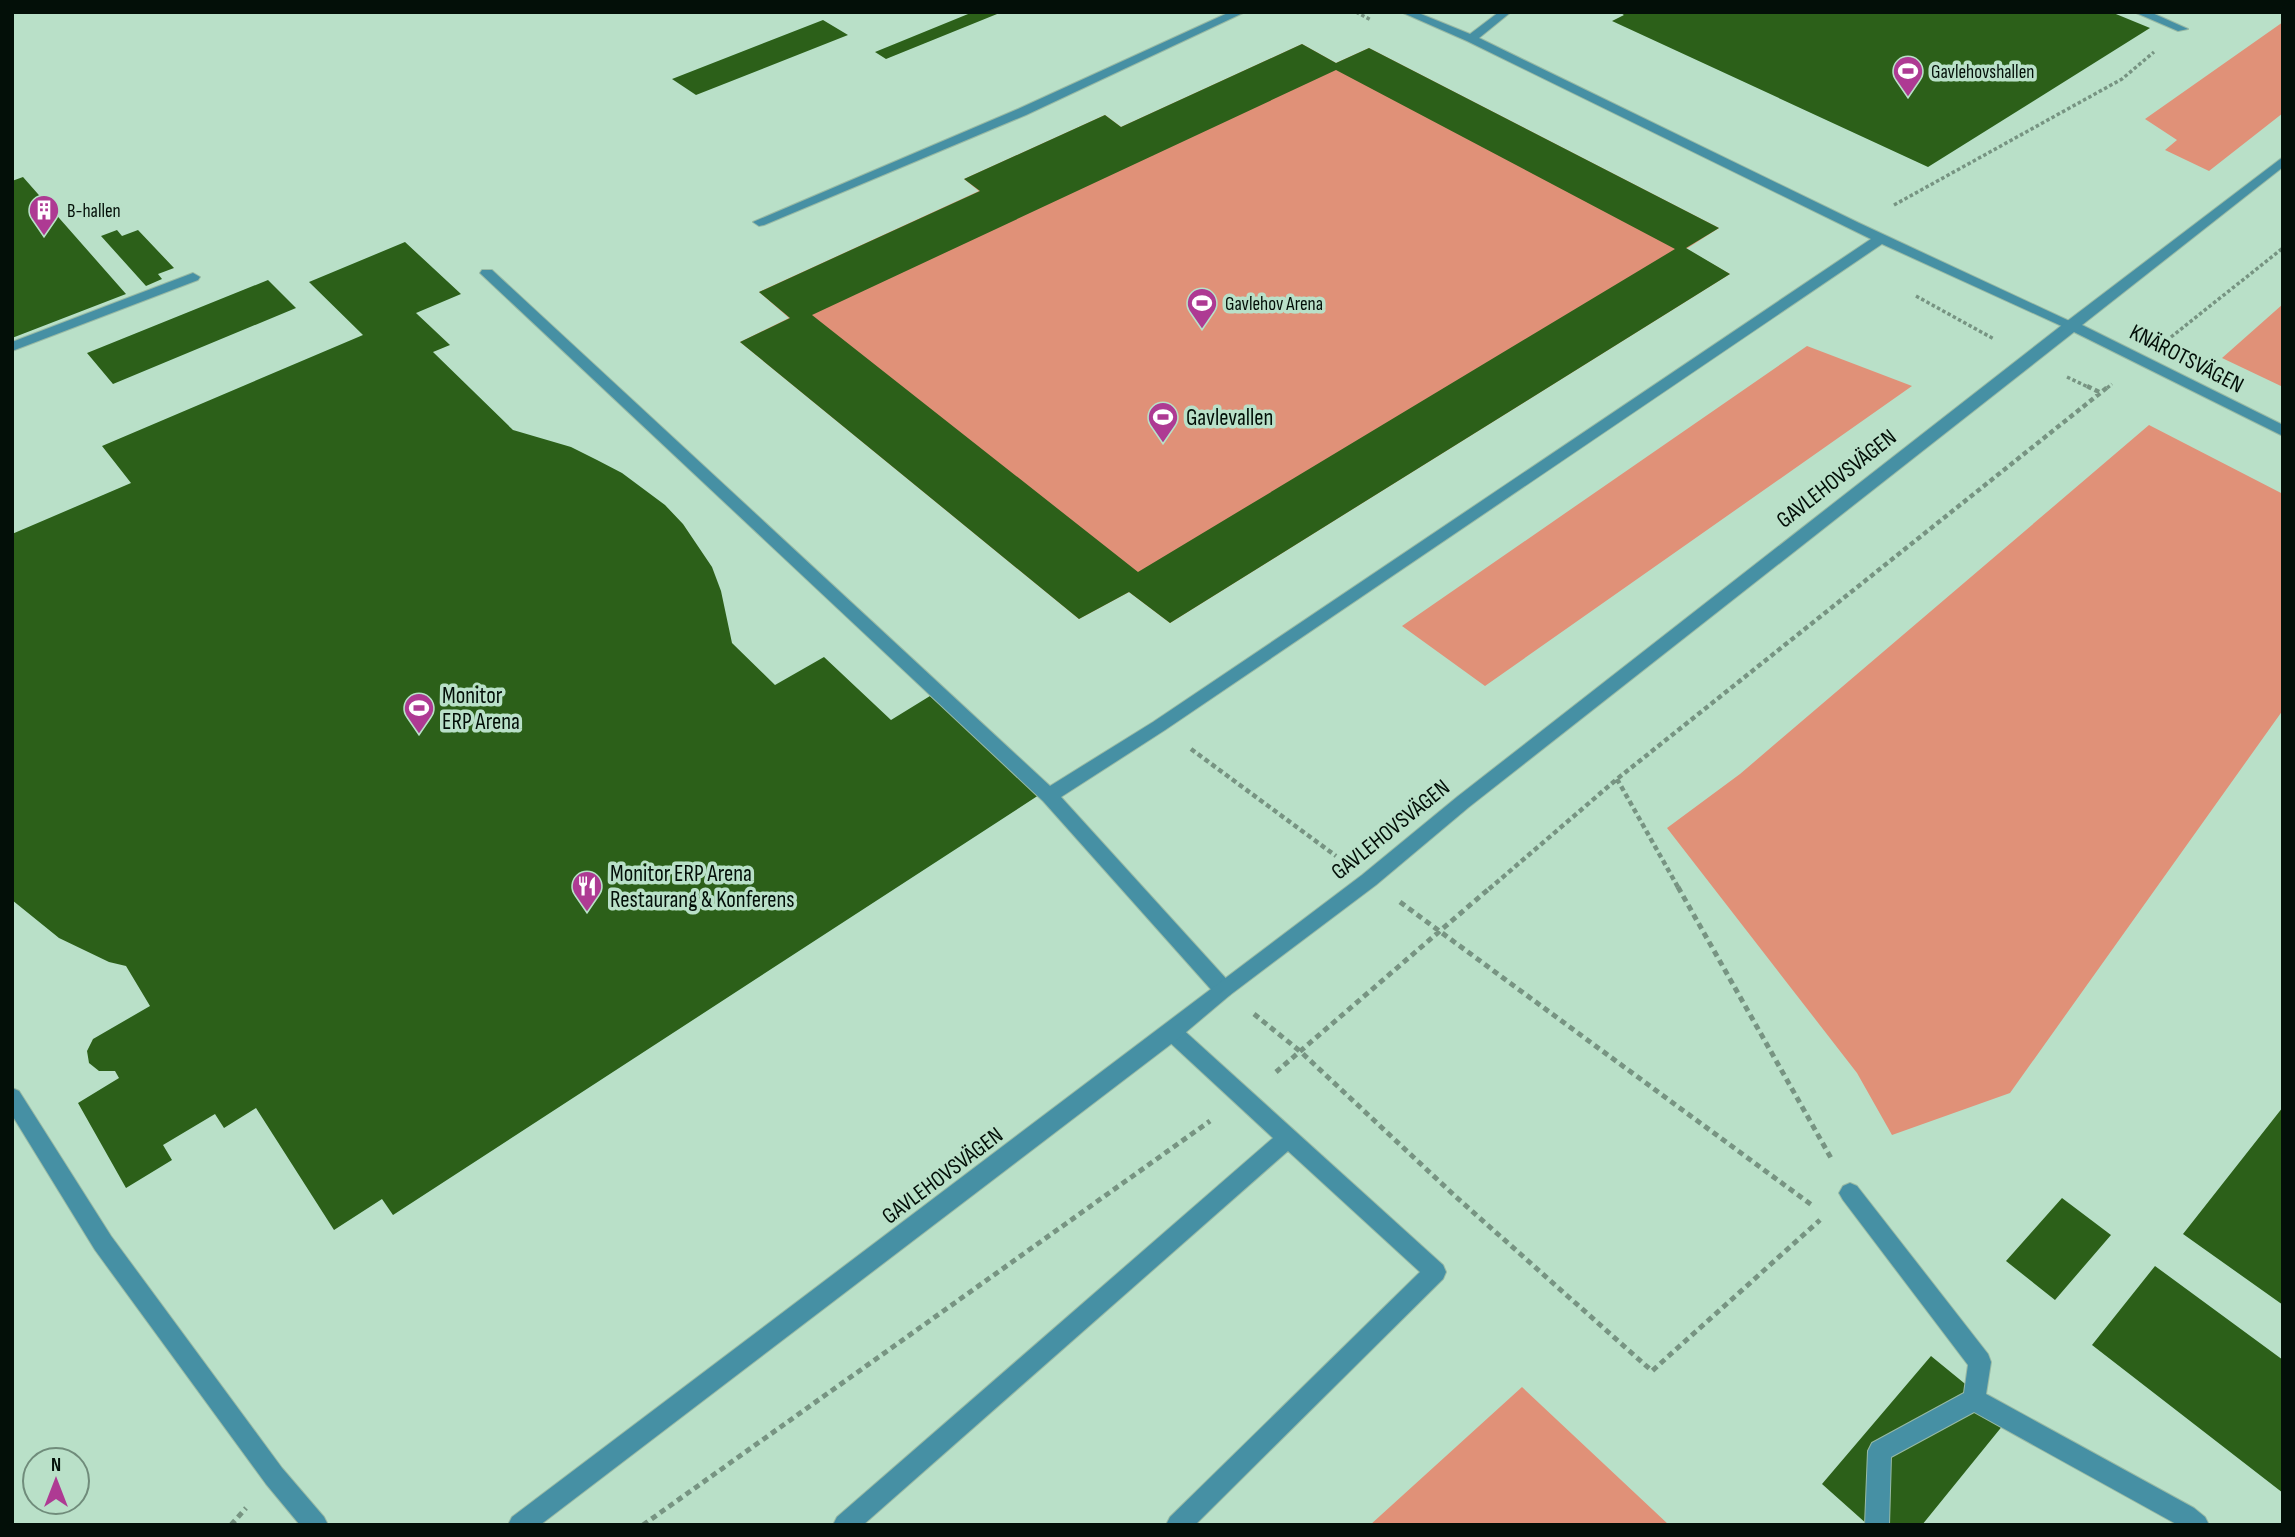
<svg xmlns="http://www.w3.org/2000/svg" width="2295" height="1537" font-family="'Sofia Sans Condensed',sans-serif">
<rect width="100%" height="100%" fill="#b9e0c8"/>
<!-- green -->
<path fill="#e09178" d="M2283,22V113L2209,171L2165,150L2177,140L2145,119Z
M1302,44L1336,63L1369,48L1719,228L1686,249L1730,274L1170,623L1129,592L1079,619L740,342L789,318L759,292L979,191L964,179L1105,115L1121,127Z
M2283,304V387L2222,358Z
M1807,346L1912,386L1485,686L1402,626Z
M2149,425L2283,494V710L2010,1093L1892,1135L1857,1073L1667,828L1740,774Z
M1522,1387L1669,1525H1370Z"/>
<!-- building -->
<path fill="#2c6019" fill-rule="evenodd" d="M973,12H1002L886,59L875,52Z
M1619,12H2111L2150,28L1928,167L1612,21L1624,15Z
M823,20L848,35L696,95L672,79Z
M1302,44L1336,63L1369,48L1719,228L1686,248L1730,274L1170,623L1129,592L1079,619L740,342L790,318L759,292L980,191L964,179L1105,115L1121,127ZM1336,70L1675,249L1138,572L812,315Z
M23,177L126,294L12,338V181Z
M117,230L122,236L138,230L174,268L158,274L162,279L146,286L101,236Z
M405,242L461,294L416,313L450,345L433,352L513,430L571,447L597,460L622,473L665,505L683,524L712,567L721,591L732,643L775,685L824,657L891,720L930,696L1039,795L393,1215L382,1199L334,1230L256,1108L224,1128L215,1114L163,1145L172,1160L126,1188L78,1103L119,1078L115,1071H99L89,1063L87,1051L93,1039L150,1006L126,966L109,962L59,938L12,900V534L131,483L102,446L363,335L309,282Z
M268,280L296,308L113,384L87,353Z
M2283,1107V1305L2183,1234Z
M2062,1198L2111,1235L2055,1300L2006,1261Z
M2155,1266L2283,1360V1493L2092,1345Z
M1931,1356L2008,1419L1922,1525H1868L1822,1484Z"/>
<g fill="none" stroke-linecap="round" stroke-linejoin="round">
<!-- lane casing -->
<g stroke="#98baa5" stroke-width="2">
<path id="lane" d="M1230,12H1245L1026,115L764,225L759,226L753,222L1018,109Z
M1401,12H1416L1470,34L1499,12H1511L1479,38L1859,223L2078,325L2071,329L2066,328L1882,244L1165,730L1061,797L1230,983L1233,989L1230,995L1223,997L1216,995L1043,801L480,273L482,270H492L1050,786L1153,722L1871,239L1467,41Z
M193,273L200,277L198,280L12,351V342Z
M1172,1024L1179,1026L1443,1265L1446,1272L1443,1279L1195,1525H1166L1170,1517L1420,1272L1288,1151L863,1525H833L837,1517L1273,1138L1165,1038L1162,1032L1165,1026Z
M12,1088L19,1091L111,1236L282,1468L324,1517L328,1525H300L266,1484L95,1250L12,1115Z
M1850,1183L1857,1186L1988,1354L1991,1362L1986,1394L2194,1508L2205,1517L2209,1525H2178L1974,1412L1891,1457L1889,1525H1865L1868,1451L1872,1443L1964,1393L1968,1365L1843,1200L1839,1193L1843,1186Z"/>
</g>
<!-- street casing -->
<g stroke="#98baa5" stroke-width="2">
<path id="street" d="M2134,12H2150L2188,29L2178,31Z
M2283,157V167L2082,325L2283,425V436L2074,332L1469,807L1376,885L1230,995L1179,1038L540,1525H508L512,1517L1362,875L1457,797L2066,322Z"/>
</g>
<!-- path-far2 -->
<path stroke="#779482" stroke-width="3.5" stroke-dasharray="3.5 2.5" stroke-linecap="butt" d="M1356,12L1371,20
M1894,205L2122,79L2154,52
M1916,296L1994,339
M2171,337L2283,248
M2067,377L2090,388
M2107,388L2112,384"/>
<!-- path-far1 -->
<path stroke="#779482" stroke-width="4.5" stroke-dasharray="5 3.5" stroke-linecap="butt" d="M2087,386L2101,393
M1191,749L1336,856
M1617,779L1679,889
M1489,889L1617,779L2109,386"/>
<!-- path -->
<path stroke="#779482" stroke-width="5" stroke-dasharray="6 4.5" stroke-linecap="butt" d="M1678,887L1831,1158
M1400,902L1813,1206
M1254,1014L1301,1052L1455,1196L1652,1371L1820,1220
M1276,1072L1491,887
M231,1525L246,1508
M643,1525L1210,1121"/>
<!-- lane -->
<use href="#lane" fill="#4690a4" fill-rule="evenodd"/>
<!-- street -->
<use href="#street" fill="#4690a4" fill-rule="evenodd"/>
</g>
<!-- icons -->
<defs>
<g id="stadium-pin" transform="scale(1.575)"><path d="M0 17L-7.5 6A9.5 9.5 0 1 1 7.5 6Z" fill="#ae3a93" stroke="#b9e0c8"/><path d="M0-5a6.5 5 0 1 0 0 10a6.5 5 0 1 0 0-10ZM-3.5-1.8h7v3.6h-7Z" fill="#fff"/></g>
<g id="building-pin" transform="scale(1.575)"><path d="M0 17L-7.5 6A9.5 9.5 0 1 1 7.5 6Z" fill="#ae3a93" stroke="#b9e0c8"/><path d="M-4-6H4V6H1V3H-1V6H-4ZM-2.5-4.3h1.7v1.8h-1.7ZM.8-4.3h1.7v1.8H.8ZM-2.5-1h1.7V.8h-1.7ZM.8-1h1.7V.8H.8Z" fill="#fff"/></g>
<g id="restaurant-pin" transform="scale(1.575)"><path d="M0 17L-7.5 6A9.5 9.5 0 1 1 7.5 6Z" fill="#ae3a93" stroke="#b9e0c8"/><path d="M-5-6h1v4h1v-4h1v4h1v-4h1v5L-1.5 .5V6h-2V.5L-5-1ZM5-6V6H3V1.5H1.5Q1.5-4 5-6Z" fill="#fff"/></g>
</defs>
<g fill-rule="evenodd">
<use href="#stadium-pin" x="1908" y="71"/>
<use href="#building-pin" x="44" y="210"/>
<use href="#stadium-pin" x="1202" y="303"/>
<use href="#stadium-pin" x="1163" y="417"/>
<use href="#stadium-pin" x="419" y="708"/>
<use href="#restaurant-pin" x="587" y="886"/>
</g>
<g text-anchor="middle" stroke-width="7" stroke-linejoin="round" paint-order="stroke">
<!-- far-poi labels -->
<g font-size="19" fill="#030f08" stroke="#b9e0c8" text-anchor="start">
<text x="1931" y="78">Gavlehovshallen</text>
<text x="67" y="217">B-hallen</text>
<text x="1225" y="310">Gavlehov Arena</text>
</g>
<!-- street labels -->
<g font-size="23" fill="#030f08" stroke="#b9e0c8">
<text transform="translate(2187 358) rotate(27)" y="8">KNÄROTSVÄGEN</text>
<text transform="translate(1836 478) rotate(-38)" y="8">GAVLEHOVSVÄGEN</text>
<text transform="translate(1390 829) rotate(-39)" y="8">GAVLEHOVSVÄGEN</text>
<text transform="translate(942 1175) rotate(-37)" y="8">GAVLEHOVSVÄGEN</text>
</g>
<!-- poi labels -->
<g font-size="23" fill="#030f08" stroke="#b9e0c8" text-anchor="start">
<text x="1186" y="425">Gavlevallen</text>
<text x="442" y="703">Monitor<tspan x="442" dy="26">ERP Arena</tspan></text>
<text x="610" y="881">Monitor ERP Arena<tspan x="610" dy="26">Restaurang &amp; Konferens</tspan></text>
</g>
</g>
<!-- border -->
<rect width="2295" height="1537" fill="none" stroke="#030f08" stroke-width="28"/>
<!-- north arrow -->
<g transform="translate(56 1481)"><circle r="33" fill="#b9e0c8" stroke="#708c7b" stroke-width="2"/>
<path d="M0-5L12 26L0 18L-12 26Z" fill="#ae3a93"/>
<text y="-10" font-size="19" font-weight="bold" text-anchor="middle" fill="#030f08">N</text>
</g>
</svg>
